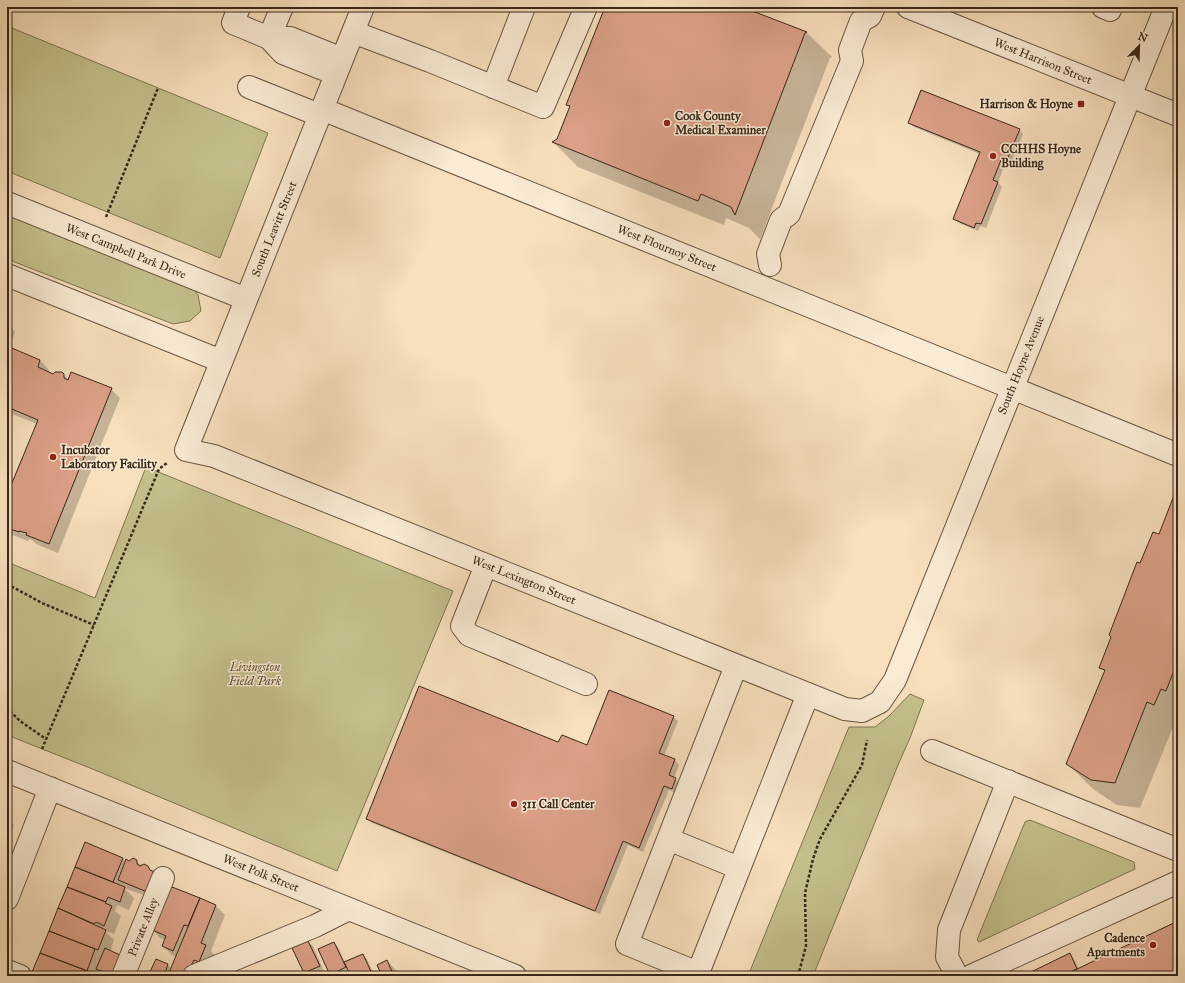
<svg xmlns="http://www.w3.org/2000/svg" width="1185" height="983" font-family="'IM FELL Great Primer',serif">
<rect width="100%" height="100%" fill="#f8e0bd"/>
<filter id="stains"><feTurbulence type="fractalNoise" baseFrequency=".005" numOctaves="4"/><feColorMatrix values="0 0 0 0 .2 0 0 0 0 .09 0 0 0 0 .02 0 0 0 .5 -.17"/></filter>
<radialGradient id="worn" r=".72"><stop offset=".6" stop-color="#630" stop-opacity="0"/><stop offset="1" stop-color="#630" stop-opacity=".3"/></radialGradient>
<!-- green -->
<path fill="#c4c08c" stroke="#7e7452" d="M7,26L268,133L220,258L7,171Z
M7,212L191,285L198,295L201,311L190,321L173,324L7,259Z
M146,467L453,591L337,871L90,768L7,735V562L95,598Z
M910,694L924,700L910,738L898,765L813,976H748L849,727H875L889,716Z
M1030,820L1134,862L1135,869L979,942L977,940L1025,822Z"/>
<!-- shadow -->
<path fill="#0003" d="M607,7H739L807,33L832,57L830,58L760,239L749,228L726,218L724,225L578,167L553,142L558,140L571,108L568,105Z
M909,123L1019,130L1023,134L1010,165L1005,163L998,183L1002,187L986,228L981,226L978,231L959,223L954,219L980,154L914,127Z
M7,324L15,332L9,348L40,360L49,370L48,373L53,375L62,373L69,380L111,389L120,398L58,553L36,544L32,540L29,539L28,541L7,533V498L37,424L7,412Z
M1178,488V729L1173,727L1140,808L1117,805L1093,789L1068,764L1105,672L1101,668L1141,565L1159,535Z
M673,717L678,721L664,756L675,760L679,765L674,778L680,783L676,793L669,790L643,852L628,845L600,914L372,823L367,818L559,743L588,746Z
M7,818L14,825L7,843Z
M85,844L123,859L126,862L136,861L142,866L148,867L167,886L216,906L225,915L211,951L215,955L209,971L170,976H150L156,960L168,965L172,969L177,957L172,955L163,946L166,940L160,938L151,928L162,902L124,888L134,898L129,910L117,905L115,911L121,916L114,934L105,931L114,940L110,952L120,976H108L100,971L98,976H38L34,972Z
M1178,923V976H1034L1070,955L1074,959L1079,969Z
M308,942L313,946L324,971L312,976H308L305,973L294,949Z
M334,943L338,947L345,963L362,955L367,959L375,976H352L350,971L340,976H332L330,974Z
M387,961L396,970L399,976H383Z"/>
<!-- building -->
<path fill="#dba087" stroke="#382718" d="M605,7H742L807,32L805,33L735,215L731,207L701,194L698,201L552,142L557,139L570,106L566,105Z
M921,90L1020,129L1006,162L1001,160L993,180L998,182L981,224L976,223L974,228L953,219L980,152L908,123Z
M7,346L40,360L38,367L53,374L55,372H62L64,374V378L68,380L71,372L112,388L49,544L26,535L27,533L19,531V532L7,528V495L38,420L7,407Z
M1178,485V660L1166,691L1161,689L1154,705L1147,702L1115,783L1091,780L1066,764L1105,670L1099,668L1111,637L1109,635L1137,562L1140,563L1153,532L1159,534Z
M419,686L558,742L562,735L587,745L609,690L674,716L659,753L675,759L669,775L676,778L672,789L664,786L639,848L623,841L595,911L366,819Z
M85,842L123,858L113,882L75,867Z
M133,858L137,860V864L140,866L144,864L148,866L150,870L160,874L152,894L118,880L126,859L129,861Z
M75,867L125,887L120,902L108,897L106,902L67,887Z
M167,885L200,898L188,926L184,925L173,951L162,946L166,936L150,929Z
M67,887L106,902L105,903L112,906L104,926L96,922L94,924L58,908Z
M200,898L216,905L201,943L206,945L199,962L194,960L186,976H169L168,975Z
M58,908L106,930L98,950L49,931Z
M1178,921V976H1062L1077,969Z
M49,931L95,949L87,971L40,953Z
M308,941L320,966L304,973L292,948Z
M334,942L346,967L330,975L318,949Z
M105,948L122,956L114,976L96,969Z
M40,953L88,971L86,976H42L32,972Z
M1070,953L1077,969L1062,976H1033L1031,972Z
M363,954L372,974L368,976H351L344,962Z
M156,959L168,964L164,976H148Z
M387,960L394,976H382L377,965Z"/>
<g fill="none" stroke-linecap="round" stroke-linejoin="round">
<!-- minor casing -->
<g stroke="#685541" stroke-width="24">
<path id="minor" d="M239,7L233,23L269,38H290L342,59
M363,7L186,450L214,456L845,709L862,711L880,702L895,680L1166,7
M908,7L1178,115
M1103,7L1110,10
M353,32L430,61L543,107L586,7
M269,38L283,53L336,74
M269,38L282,7
M249,87L319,115
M493,87L524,7
M322,109L1178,455
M7,203L246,299
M770,265L768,254L781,220L789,214L852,61L850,50L861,21L870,16L874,7
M7,275L221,361
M486,565L462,626L469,635L586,684
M736,666L627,944L698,973L808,694
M932,751L1178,850
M7,771L515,976
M668,839L739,868
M7,899L50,788
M7,971L20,976
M123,976L163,878
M194,976L315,926L349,909
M957,976L947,957L949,930L1008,781
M971,976L1178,882"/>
</g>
<!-- path -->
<path stroke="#382718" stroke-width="2.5" stroke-dasharray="3 2" stroke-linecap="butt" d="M106,217L158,88
M7,584L42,603L94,625
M7,687L8,709L20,721L46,739
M42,749L159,469L167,463
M798,976L806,946L805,893L813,859L820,839L862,765L867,740"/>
<!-- minor -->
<use href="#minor" stroke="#faebd4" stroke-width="22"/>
</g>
<!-- markers -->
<g fill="#8f2418" stroke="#faebd4" stroke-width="1.5">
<rect x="1077" y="100" width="8" height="8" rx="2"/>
<circle cx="667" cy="123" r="4"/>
<circle cx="993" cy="156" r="4"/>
<circle cx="53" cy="457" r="4"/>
<circle cx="514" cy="804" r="4"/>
<circle cx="1153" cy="945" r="4"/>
</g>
<g text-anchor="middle" stroke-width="3" stroke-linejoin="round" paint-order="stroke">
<!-- street labels -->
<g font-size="12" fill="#382718" stroke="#faebd4">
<text transform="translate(1043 61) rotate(22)" y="4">West Harrison Street</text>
<text transform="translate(274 229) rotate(-68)" y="4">South Leavitt Street</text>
<text transform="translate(667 248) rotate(22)" y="4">West Flournoy Street</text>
<text transform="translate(126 251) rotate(22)" y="4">West Campbell Park Drive</text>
<text transform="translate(1021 365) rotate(-68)" y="4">South Hoyne Avenue</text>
<text transform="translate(524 580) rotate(22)" y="4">West Lexington Street</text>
<text transform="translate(261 873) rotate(22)" y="4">West Polk Street</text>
<text transform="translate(143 927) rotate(-68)" y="4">Private Alley</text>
</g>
<!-- poi labels -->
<g font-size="12" font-weight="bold" fill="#382718" stroke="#faebd4" text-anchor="start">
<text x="1073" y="108" text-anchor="end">Harrison &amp; Hoyne</text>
<text x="675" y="120">Cook County<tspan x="675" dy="14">Medical Examiner</tspan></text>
<text x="1001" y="153">CCHHS Hoyne<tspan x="1001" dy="14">Building</tspan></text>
<text x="61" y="454">Incubator<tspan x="61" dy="14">Laboratory Facility</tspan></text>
<text x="522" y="808">311 Call Center</text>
<text x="1145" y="942" text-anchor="end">Cadence<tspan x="1145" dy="14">Apartments</tspan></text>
</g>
<!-- park labels -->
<g font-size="12" font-style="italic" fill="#5b4d35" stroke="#faebd4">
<text x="255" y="671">Livingston<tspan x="255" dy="14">Field Park</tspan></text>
</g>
</g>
<!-- margin -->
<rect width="1185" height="983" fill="none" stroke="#f8e0bd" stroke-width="24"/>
<rect x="8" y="8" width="1169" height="967" fill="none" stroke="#382718" stroke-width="2"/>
<rect x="12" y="12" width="1161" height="959" fill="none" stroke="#382718"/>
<!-- north arrow -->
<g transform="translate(1139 46) rotate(23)" stroke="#faebd4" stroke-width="3" paint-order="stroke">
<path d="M0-3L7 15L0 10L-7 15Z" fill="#382718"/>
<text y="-6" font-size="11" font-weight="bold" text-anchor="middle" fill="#382718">N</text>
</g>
<rect width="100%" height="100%" filter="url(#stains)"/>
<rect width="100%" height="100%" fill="url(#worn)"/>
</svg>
